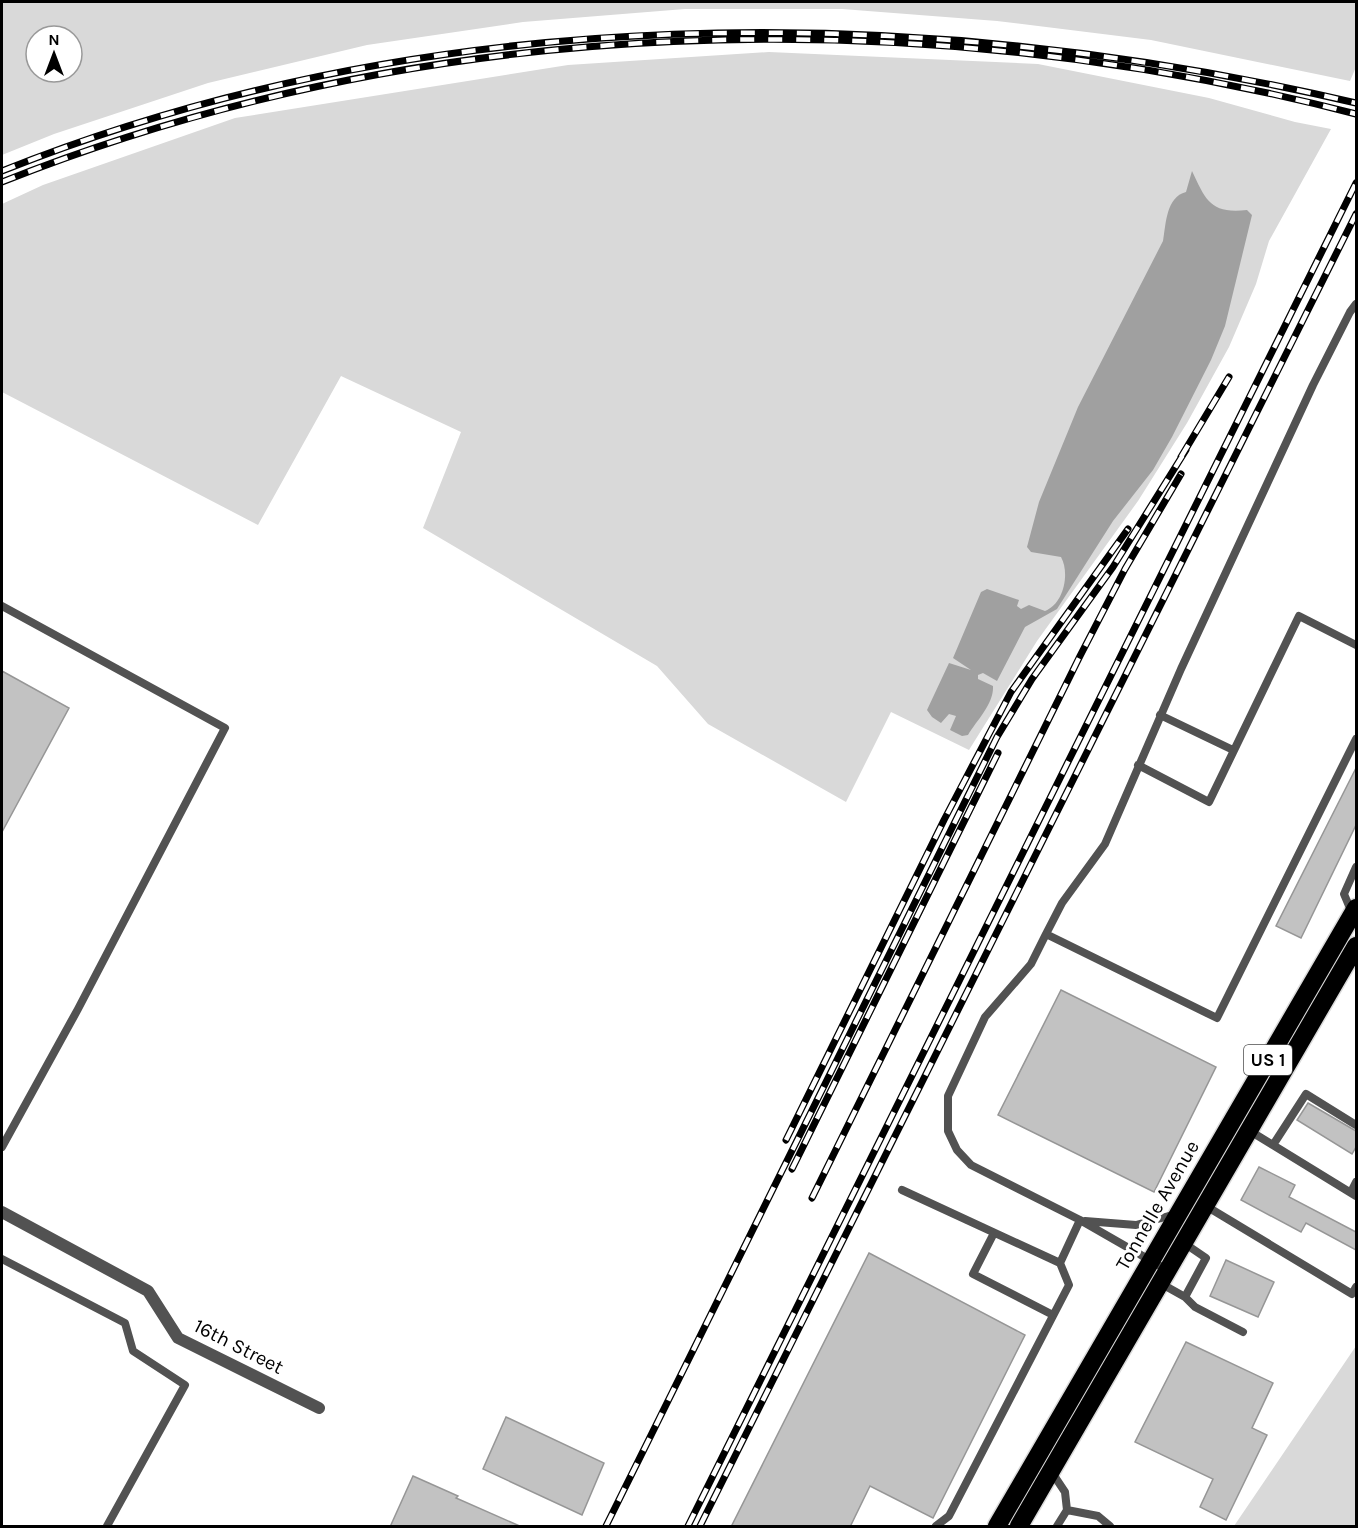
<svg xmlns="http://www.w3.org/2000/svg" width="1358" height="1528" font-family="Karla,sans-serif">
<rect width="100%" height="100%" fill="#fff"/>
<!-- green -->
<path fill="#d9d9d9" fill-rule="evenodd" d="M2,2H1356V67L1350,81L1151,40L997,21L842,9H685L523,22L367,45L208,83L54,134L2,155ZM36,36H72V72H36Z
M769,52L1038,64L1209,98L1295,122L1331,129L1269,241L1256,284L1229,347L1187,423L1138,501L1037,641L969,750L891,712L846,802L708,724L657,666L423,528L461,432L341,376L258,525L2,392V204L43,185L235,118L568,65Z
M1356,1346V1526H1234Z"/>
<!-- water -->
<path fill="#a0a0a0" d="M1192,171C1206,201 1211,214 1247,210L1252,215L1225,326L1211,360L1172,437L1153,470L1113,521L1057,609L1025,627L997,681L983,673L978,675V679L993,686C994,704 977,720 968,735L962,736L950,730L956,716L949,714L941,723L932,717L927,710L949,663L971,670L953,658L981,592L987,589L1019,600L1017,606L1021,609L1029,605L1045,611C1064,604 1070,573 1061,557L1031,552L1027,547L1039,502L1078,407L1163,241C1166,224 1166,197 1186,192Z"/>
<!-- building -->
<path fill="#c2c2c2" stroke="#969696" stroke-width="1.5" d="M2,671L69,708L2,832Z
M1356,768V825L1301,938L1276,926Z
M1061,990L1216,1067L1154,1192L998,1115Z
M1308,1103L1356,1131V1147L1352,1154L1297,1120Z
M1259,1167L1295,1185L1289,1197L1356,1232V1250L1306,1223L1301,1232L1241,1200Z
M869,1253L1025,1335L933,1518L870,1486L850,1527H731Z
M1226,1260L1274,1282L1258,1317L1210,1296Z
M1186,1342L1273,1383L1252,1428L1267,1435L1226,1520L1200,1507L1213,1479L1135,1442Z
M506,1417L604,1463L582,1515L483,1469Z
M413,1476L458,1496L456,1498L522,1527H390Z"/>
<g fill="none" stroke-linecap="round" stroke-linejoin="round">
<!-- highway casing -->
<g stroke="#dbdbdb" stroke-width="21">
<path id="highway" d="M997,1526L1356,908
M1019,1526L1356,946"/>
</g>
<!-- lane -->
<path stroke="#525252" stroke-width="8" d="M2,606L225,728L78,1009L2,1147
M1160,715L1233,750
M1138,765L1209,802L1299,616L1356,645
M1352,913L1344,894L1356,867
M1046,934L1062,903L1105,844L1181,669L1313,385L1350,312L1356,304
M1250,1131L1356,1196
M1273,1145L1306,1094L1356,1125
M902,1190L1060,1263L1069,1285L949,1516L936,1526
M1351,1192L1356,1182
M1206,1206L1352,1294L1356,1287
M1085,1221L1136,1225L1176,1214
M994,1233L973,1274L1053,1315
M1184,1243L1206,1258L1185,1297
M2,1259L125,1323L133,1351L185,1385L107,1526
M1060,1263L1080,1220
M1167,1270L1080,1220L971,1165L957,1150L948,1131V1096L985,1017L1031,964L1046,934L1217,1018L1356,739
M1160,1283L1185,1297L1195,1307L1243,1332
M1051,1471L1065,1492L1067,1510
M1057,1526L1067,1510L1098,1516L1110,1526"/>
<!-- street -->
<path stroke="#525252" stroke-width="12" d="M2,1212L148,1291L178,1338L319,1408"/>
<!-- highway -->
<use href="#highway" stroke="#000" stroke-width="18"/>
<!-- rail casing -->
<g stroke="#000" stroke-width="7">
<path id="rail" d="M2,171C430,0 913,0 1356,103
M2,182C430,12 913,0 1356,114
M1181,457L1229,377
M786,1140L944,820L1011,692L1128,529
M792,1169L998,753
M812,1198L1080,656L1125,569L1181,474
M606,1526L997,737L1032,679L1113,567L1186,450
M688,1526L1356,183
M700,1526L1356,214"/>
</g>
<!-- rail -->
<use href="#rail" stroke="#fff" stroke-width="4.5" stroke-dasharray="14" stroke-linecap="butt"/>
</g>
<g text-anchor="middle" stroke-width="6" stroke-linejoin="round" paint-order="stroke">
<!-- shield labels -->
<rect fill="#fff" stroke="#4c4c4c" stroke-width="1.5" x="1244" y="1045" width="48" height="30" rx="4.5"/>
<g font-size="18" font-weight="bold" fill="#000">
<text x="1268" y="1066">US 1</text>
</g>
<!-- street labels -->
<g font-size="20" fill="#000" stroke="#fff">
<text transform="translate(1157 1205) rotate(-60)" y="7">Tonnelle Avenue</text>
<text transform="translate(239 1346) rotate(27)" y="7">16th Street</text>
</g>
</g>
<!-- border -->
<rect width="1358" height="1528" fill="none" stroke="#000000" stroke-width="6"/>
<!-- north arrow -->
<g transform="translate(54 54)"><circle r="28" fill="#ffffff" stroke="#999999" stroke-width="1.5"/>
<path d="M0-4.5L10 22L0 15L-10 22Z" fill="#000000"/>
<text y="-9" font-size="16" font-weight="bold" text-anchor="middle" fill="#000000">N</text>
</g>
</svg>
